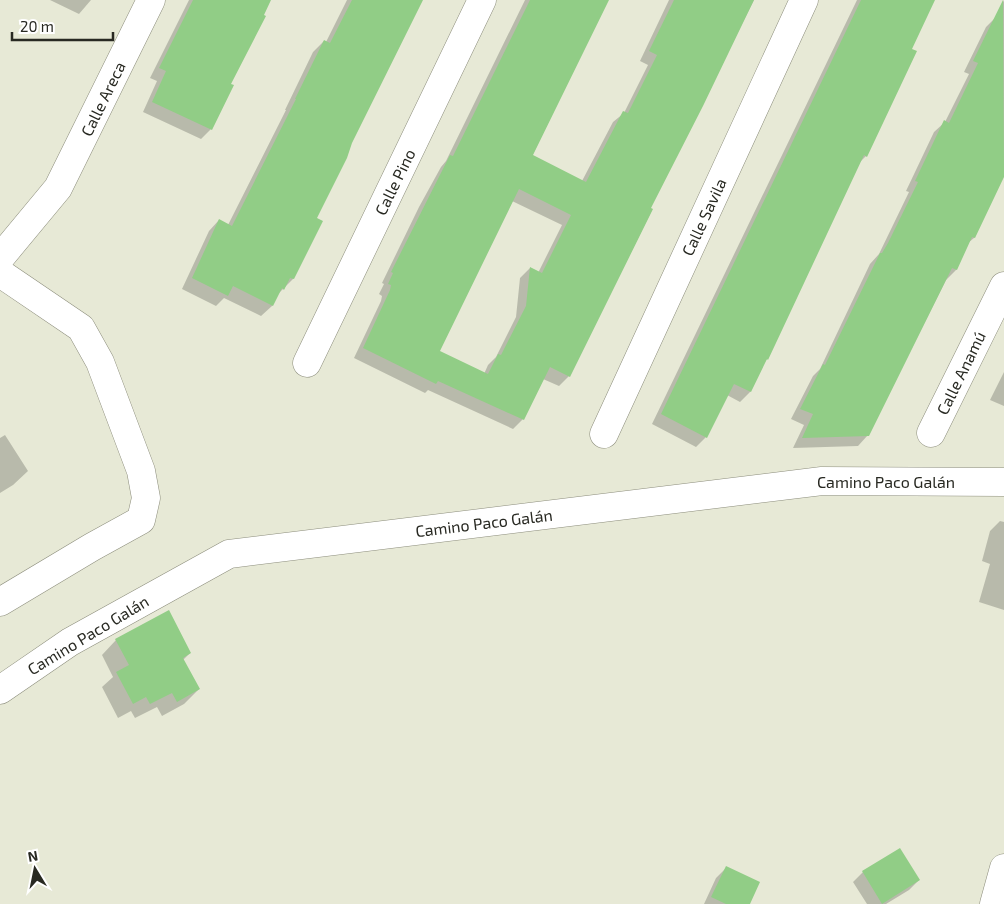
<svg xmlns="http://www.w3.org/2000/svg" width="1004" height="904" font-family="'Exo 2',sans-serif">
<rect width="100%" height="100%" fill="#e7e9d6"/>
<!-- shadow -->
<path fill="#0003" fill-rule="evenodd" d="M50,0H91L79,14Z
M189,0H270L229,84L211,129L201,139L143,112L157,81L150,78Z
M347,0H421L351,142L316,219L293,279L277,295L272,306L261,316L224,298L216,306L182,289L209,231L219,220L228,225L286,110H285L313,52L324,41L326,42Z
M525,0H607L532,156L582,181L613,122L624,113L648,65L640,61L669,0H754L649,208L652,210L569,376L559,386L543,379L523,419L513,429L428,390L425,393L354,358L381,301L382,296L379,294L384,284L382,283L419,207L441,167L446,161ZM512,201L562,225L538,273L530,268L520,278L516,317L496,357L488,365L484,374L438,351Z
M857,0H934L910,49L866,156L858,164L767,359L764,362L750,392L740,402L727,395L706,437L696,447L652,424Z
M1004,0V173L974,238L968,243L956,270L946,280L868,435L858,446L793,448L804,425L791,419L813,376L820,369L870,264L879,254L909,192L906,191L934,132L945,122L969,74L964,72L986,27L996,17Z
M1004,372V406L990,400Z
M5,435L28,471L13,485L0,493V438Z
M1000,521L1004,522V610L979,602L990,564L982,561L990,531Z
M116,640L190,653L183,660L199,689L184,704L162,716L157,707L135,718L131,711L118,718L102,687L113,677L102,655Z
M726,868L749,904H704L716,878Z
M863,872L919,880L909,890L886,904H867L853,882Z"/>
<!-- building -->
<path fill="#91cd86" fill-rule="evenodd" d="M193,0H271L264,15L266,16L231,84L234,85L212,130L152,102L166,71L159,68Z
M352,0H423L352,143L347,158L317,218L323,221L294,279L290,278L284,290L282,288L273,306L233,286L228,296L192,278L219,219L232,226L296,99H295L324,40L330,43Z
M530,0H609L533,155L586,182L623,111L628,113L657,55L649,51L674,0H754L703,106L651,208L653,209L570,377L550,367L524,420L438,381L436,384L363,348L390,290L391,285L388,284L393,273L391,272L450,155L453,156ZM519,189L571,215L542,273L530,267L526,306L501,355L498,354L488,374L440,351Z
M861,0H935L912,49L917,51L867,157L864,155L768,360L767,359L751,392L734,384L707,438L661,414Z
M1003,0L1004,177L975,238L972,237L957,270L952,268L869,436L802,438L813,414L800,409L823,364L825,365L880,253H882L888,243L918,182L915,181L944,120L949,123L978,63L973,61Z
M169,610L191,653L183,658L200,689L177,702L172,693L150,704L146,697L133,704L116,672L129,665L115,639Z
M900,848L920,880L882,904L862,871Z
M726,866L760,882L750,904H726L711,897Z"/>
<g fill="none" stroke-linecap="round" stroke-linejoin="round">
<!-- minor casing -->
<g stroke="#8c8d7c" stroke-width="29">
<path id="minor" d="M0,258L58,188L151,0
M0,273L81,328L100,362L141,471L146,498L141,520L92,547L0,602
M307,363L482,0
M931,433L1004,286
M604,434L804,0
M0,690L70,642L229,554L822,481L1004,482
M994,904L1004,868"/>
</g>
<!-- minor -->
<use href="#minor" stroke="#fff" stroke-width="28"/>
</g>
<g text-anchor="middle" stroke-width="4.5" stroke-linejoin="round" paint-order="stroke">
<!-- street labels -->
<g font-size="16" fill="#282922" stroke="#fff">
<text transform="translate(103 99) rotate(-64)" y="6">Calle Areca</text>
<text transform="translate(395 182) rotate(-64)" y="6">Calle Pino</text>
<text transform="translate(704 217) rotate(-65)" y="6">Calle Savila</text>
<text transform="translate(961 373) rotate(-64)" y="6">Calle Anamú</text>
<text x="886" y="488">Camino Paco Galán</text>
<text transform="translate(484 523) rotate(-7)" y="6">Camino Paco Galán</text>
<text transform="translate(88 635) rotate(-31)" y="6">Camino Paco Galán</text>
</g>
</g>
<!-- north arrow -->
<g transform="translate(35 869) rotate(350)" stroke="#ffffff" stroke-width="4" paint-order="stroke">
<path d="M0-4L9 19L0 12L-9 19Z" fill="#282922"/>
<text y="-8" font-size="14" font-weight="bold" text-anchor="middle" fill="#282922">N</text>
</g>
<!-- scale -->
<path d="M12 32v8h101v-8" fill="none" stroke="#282922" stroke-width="2.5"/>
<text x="20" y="32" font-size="15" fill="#282922" stroke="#ffffff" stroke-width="4" paint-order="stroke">20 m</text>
</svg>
